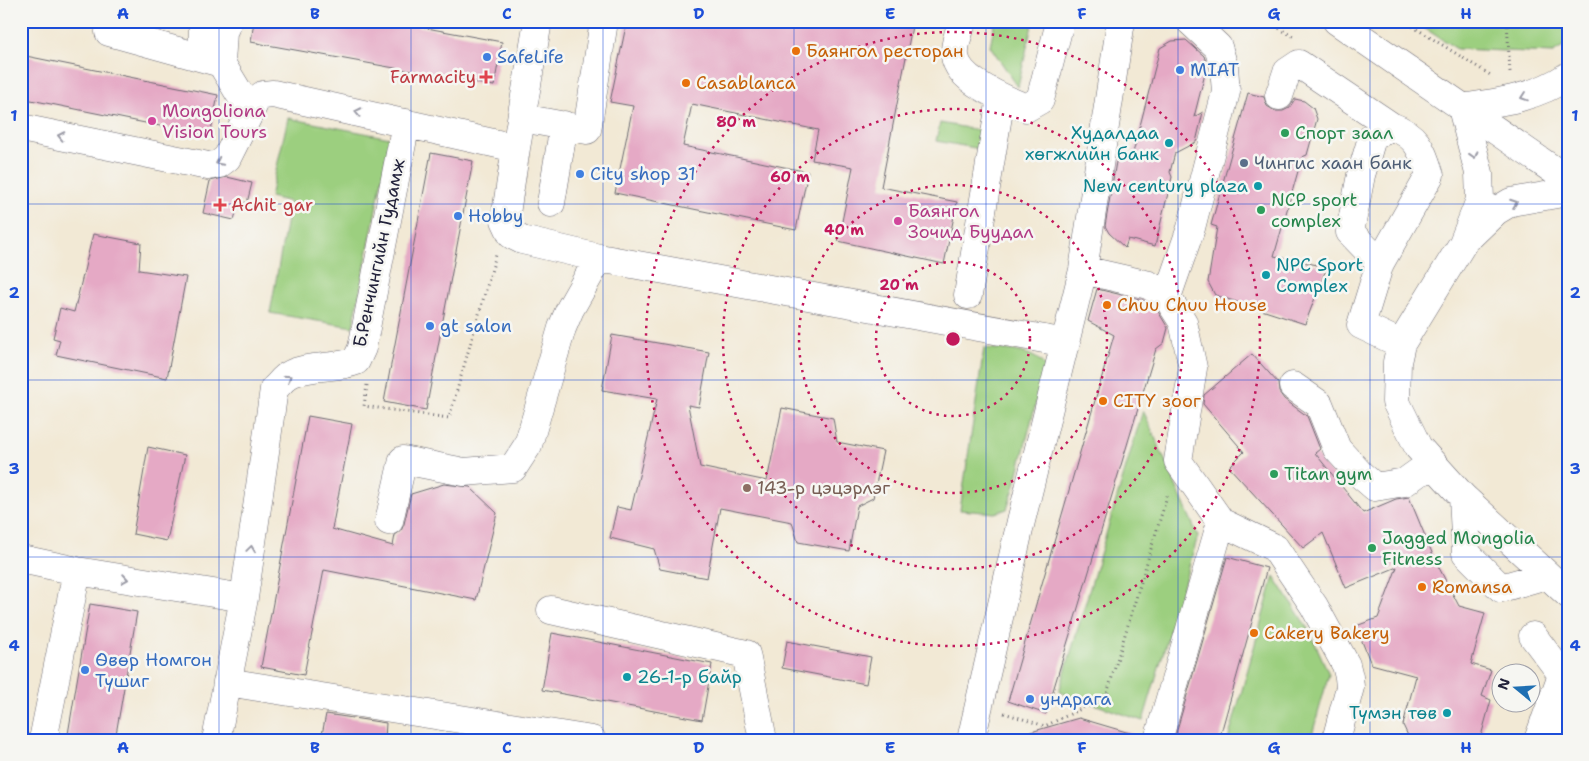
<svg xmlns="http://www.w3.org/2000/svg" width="1589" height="761" font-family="'Shantell Sans',sans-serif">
<rect width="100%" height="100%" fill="#f6f6f2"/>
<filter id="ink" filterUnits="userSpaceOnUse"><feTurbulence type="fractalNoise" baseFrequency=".02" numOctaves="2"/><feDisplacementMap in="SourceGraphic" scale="10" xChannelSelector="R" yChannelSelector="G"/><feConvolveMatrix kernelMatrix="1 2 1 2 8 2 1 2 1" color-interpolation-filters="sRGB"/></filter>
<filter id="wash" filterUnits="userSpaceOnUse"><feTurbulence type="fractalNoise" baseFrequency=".0096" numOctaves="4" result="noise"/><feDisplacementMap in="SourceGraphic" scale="20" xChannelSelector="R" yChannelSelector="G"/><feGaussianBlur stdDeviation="1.12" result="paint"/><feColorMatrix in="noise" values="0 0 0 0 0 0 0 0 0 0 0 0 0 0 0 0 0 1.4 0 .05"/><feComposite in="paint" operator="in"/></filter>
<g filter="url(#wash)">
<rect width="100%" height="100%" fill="#f2e9d5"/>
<!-- green -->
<path fill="#9ccf7f" stroke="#5f785d" d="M995,21H1033L1018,87L990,46Z
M1413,21H1568V44L1553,53L1457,49Z
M288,118L390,138L353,327L270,313L290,202L270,197Z
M940,123L990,132L986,150L936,141Z
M984,348C1003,350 1035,349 1045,367L1015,485L1007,509L995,513L960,510Z
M1143,410L1198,536L1143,721L1059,692Z
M1274,576L1310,632L1329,674L1312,735L1305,740H1228Z"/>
<g id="blocks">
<!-- building -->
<path fill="#e5a9c5" d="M254,21H389L502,42L494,86L251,42Z
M627,21H913L881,187L957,202L944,264L838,241L853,167L812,160L818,130L692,104L683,146L808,172L796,230L615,193L633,106L610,102Z
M1186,40L1204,56L1207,66L1194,117L1203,112L1196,142L1175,153L1170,172L1172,177L1155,246L1128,239L1125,248L1109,233L1105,226L1116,162L1133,153L1160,48L1172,41Z
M21,55L218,95L210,136L21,98Z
M1248,93L1264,97L1267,106L1275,111H1283L1289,108L1295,99L1304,101L1313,108L1317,119L1307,155L1302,157L1274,256L1327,267L1305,324L1215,295L1208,282L1217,227L1211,225Z
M431,153L473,161L426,410L384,402Z
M227,177L252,183L247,203L239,201L234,220L203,213L210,181Z
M93,234L141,243L139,270L186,277L167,378L56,355L60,340L53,338L60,308L74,312Z
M1097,289L1143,300L1156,308L1168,328L1164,343L1156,349L1046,714L1008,701L1114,335L1088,321Z
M612,335L709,352L699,407L688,405L700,467L767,481L782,408L833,418L837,442L883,451L873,498L857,506L849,551L798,542L792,522L720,508L707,578L660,569L654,549L610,538L617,507L631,510L657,399L602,390Z
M1252,354L1278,383L1279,392L1284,399L1307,416L1320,449L1315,453L1363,513L1396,499L1409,497L1435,560L1459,606L1485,613L1471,664L1491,670L1482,696L1491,700L1480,740H1410L1403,725L1416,676L1371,664L1356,626L1378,618L1397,567L1346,588L1323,533L1303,548L1229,467L1244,452L1203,404L1204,395Z
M308,416L352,424L332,529L393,546L395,535L401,531L404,524L411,494L444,484L470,487L497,513L476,600L324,570L304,675L261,667Z
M148,447L185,455L167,541L133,534Z
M1227,557L1267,568L1219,740H1174Z
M90,604L137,612L115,740H67Z
M552,633L712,664L702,720L542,690Z
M787,641L871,657L866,684L782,668Z
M326,714L386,723L385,740H321Z
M1079,718L1133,734L1132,740H1025L1024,734Z"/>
</g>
</g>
<g filter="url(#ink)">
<use href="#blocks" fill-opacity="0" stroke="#6b6871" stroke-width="1"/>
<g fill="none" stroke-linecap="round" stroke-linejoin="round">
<!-- minor casing -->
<g stroke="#6b6871" stroke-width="29">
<path id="minor" d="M228,21L223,32L221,63L250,111
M963,21C959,31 954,46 955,56C958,81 1005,99 1026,108L1040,100L1059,26
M109,32L221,63
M203,58V21
M1568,76C1535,98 1500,102 1462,108L1479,173L1480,200L1463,243L1401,344L1397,362L1396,402L1418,447L1463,497L1568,594
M1279,96L1287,72L1299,64L1391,126
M522,118L587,130L604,21
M21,128L208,166L219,164L227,158L256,100L263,95L273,94L516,148L538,21
M516,148L505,220L512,235L522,240L599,258L1066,343
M551,203L564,125
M1471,235L1496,211L1511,202L1568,192
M1380,263L1350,232L1361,175L1372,138L1391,126C1418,136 1421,148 1430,175L1380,263L1361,325L1401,344
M1083,270L1149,285L1167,297L1183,322L1193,368L1178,461L1221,522L1275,548L1314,606L1346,665L1349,677L1350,687L1336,740
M968,295L1001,98
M1167,297L1191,228L1226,92L1224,67L1218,47L1190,21
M1293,386L1319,404L1337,449L1361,475L1375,487L1405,482L1419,472L1435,467
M1463,497L1466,553L1501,588L1546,575
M389,521L403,460L464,472L513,468L528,445L562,328L570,309L599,258
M21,559L77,571L244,598
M551,610L746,654L763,740
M1533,636L1564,677
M227,682L592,740
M1544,723L1568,728
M43,740L77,571
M216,740L244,598L274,389C279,385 283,378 289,375C305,365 336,369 356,361L362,348L406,123
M971,740L1021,521L1083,270L1121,21
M1158,740L1221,522
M1538,740L1559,683L1564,677L1568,676"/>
</g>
<!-- highway casing -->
<g stroke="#6b6871" stroke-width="29">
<path id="highway" d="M1337,21L1568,180"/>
</g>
<!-- path -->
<path stroke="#6b6871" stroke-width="3" stroke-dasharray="1 4" stroke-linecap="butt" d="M1266,21L1296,38
M1404,21L1492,76
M1507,21L1510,72
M367,385L364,406L449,418L496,255
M1004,713L1045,726L1106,697L1168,493"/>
<!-- minor -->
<use href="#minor" stroke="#fff" stroke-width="28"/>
<!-- highway -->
<use href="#highway" stroke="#fff" stroke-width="28"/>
</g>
<!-- one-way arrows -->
<defs><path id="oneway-chevron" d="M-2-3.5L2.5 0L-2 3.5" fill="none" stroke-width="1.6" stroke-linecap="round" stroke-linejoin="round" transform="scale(1.25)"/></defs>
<g stroke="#9c9ca7">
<use href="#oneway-chevron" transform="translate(1524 97) rotate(161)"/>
<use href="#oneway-chevron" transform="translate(358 112) rotate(-168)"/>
<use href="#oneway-chevron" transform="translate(61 136) rotate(-168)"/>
<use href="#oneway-chevron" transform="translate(1474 155) rotate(73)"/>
<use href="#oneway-chevron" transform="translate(219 162) rotate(153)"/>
<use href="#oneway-chevron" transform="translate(1514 203) rotate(-20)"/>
<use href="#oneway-chevron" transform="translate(288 378) rotate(-34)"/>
<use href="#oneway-chevron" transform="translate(251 549) rotate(-82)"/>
<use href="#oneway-chevron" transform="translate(125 579) rotate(9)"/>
</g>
</g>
<!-- grid -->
<path fill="none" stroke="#1d4ed8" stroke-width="1" stroke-opacity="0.55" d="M219,21V740M411,21V740M603,21V740M794,21V740M986,21V740M1178,21V740M1370,21V740M21,204H1568M21,380H1568M21,557H1568"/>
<!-- distance rings -->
<g fill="none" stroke="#c2185b" stroke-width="2.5" stroke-dasharray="2.5 5">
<circle cx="953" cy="339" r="77"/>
<circle cx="953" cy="339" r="154"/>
<circle cx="953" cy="339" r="230"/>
<circle cx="953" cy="339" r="307"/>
</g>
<!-- markers -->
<g fill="#e8710a" stroke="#f6f6f2" stroke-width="2">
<circle cx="796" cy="51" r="5"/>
<circle cx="686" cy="83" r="5"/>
<circle cx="1107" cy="305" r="5"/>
<circle cx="1103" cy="401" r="5"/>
<circle cx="1422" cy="587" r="5"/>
<circle cx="1254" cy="633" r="5"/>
</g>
<g fill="#3f7fe0" stroke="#f6f6f2" stroke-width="2">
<circle cx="487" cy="57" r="5"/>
<circle cx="1180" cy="70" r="5"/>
<circle cx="580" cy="174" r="5"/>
<circle cx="458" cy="216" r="5"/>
<circle cx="430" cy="326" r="5"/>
<circle cx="85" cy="670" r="5"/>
<circle cx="1030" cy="699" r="5"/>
</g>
<g fill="#e0444e" stroke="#f6f6f2" stroke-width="2">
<path d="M483.5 69.5h5v5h5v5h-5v5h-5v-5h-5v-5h5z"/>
<path d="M217.5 197.5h5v5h5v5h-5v5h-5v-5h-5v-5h5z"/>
</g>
<g fill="#d1479c" stroke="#f6f6f2" stroke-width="2">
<circle cx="152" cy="121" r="5"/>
<circle cx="898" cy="221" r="5"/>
</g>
<g fill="#2e9e5b" stroke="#f6f6f2" stroke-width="2">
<circle cx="1285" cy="133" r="5"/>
<circle cx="1261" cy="210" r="5"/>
<circle cx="1274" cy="474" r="5"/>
<circle cx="1372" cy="548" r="5"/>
</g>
<g fill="#0f9aa8" stroke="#f6f6f2" stroke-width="2">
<circle cx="1169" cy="143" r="5"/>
<circle cx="1258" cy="186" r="5"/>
<circle cx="1266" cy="275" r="5"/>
<circle cx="627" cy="677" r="5"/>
<circle cx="1447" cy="713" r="5"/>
</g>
<circle fill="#5c6f8a" stroke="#f6f6f2" stroke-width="2" cx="1244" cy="163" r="5"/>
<circle fill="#8d6e63" stroke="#f6f6f2" stroke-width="2" cx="747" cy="488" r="5"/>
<g text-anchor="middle" stroke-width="5" stroke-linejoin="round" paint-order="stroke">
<!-- food labels -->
<g font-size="18" fill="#c56008" stroke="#f6f6f2" text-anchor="start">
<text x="806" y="57">Баянгол ресторан</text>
<text x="696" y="89">Casablanca</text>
<text x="1117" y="311">Chuu Chuu House</text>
<text x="1113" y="407">CITY зоог</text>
<text x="1432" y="593">Romansa</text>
<text x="1264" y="639">Cakery Bakery</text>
</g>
<!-- shop labels -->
<g font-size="18" fill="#366cbe" stroke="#f6f6f2" text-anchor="start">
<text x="497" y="63">SafeLife</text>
<text x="1190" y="76">MIAT</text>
<text x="590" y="180">City shop 31</text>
<text x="468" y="222">Hobby</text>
<text x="440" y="332">gt salon</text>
<text x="95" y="666">Өвөр Номгон<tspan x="95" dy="21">Түшиг</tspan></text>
<text x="1040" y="705">ундрага</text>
</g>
<!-- health labels -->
<g font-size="18" fill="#be3a42" stroke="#f6f6f2" text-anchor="end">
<text x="476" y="83">Farmacity</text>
<text x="231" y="211" text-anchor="start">Achit gar</text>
</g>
<!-- hotel labels -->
<g font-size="18" fill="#b23c85" stroke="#f6f6f2" text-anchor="start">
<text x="162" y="117">Mongoliona<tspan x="162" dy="21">Vision Tours</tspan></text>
<text x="908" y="217">Баянгол<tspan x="908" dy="21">Зочид Буудал</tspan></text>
</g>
<!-- culture labels -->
<g font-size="18" fill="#0d838f" stroke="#f6f6f2" text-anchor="end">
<text x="1159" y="139">Худалдаа<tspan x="1159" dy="21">хөгжлийн банк</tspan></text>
<text x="1248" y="192">New century plaza</text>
<text x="1276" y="271" text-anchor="start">NPC Sport<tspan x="1276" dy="21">Complex</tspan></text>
<text x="637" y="683" text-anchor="start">26-1-р байр</text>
<text x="1437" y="719">Түмэн төв</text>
</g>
<!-- leisure labels -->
<g font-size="18" fill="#27864d" stroke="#f6f6f2" text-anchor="start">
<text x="1295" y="139">Спорт заал</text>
<text x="1271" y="206">NCP sport<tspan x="1271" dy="21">complex</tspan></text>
<text x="1284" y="480">Titan gym</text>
<text x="1382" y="544">Jagged Mongolia<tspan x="1382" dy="21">Fitness</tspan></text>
</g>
<!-- service labels -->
<g font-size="18" fill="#4e5e75" stroke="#f6f6f2" text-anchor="start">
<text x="1254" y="169">Чингис хаан банк</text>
</g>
<!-- street labels -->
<g font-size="18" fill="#22223b" stroke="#f6f6f2">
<text transform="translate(379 253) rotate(-78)" y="6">Б.Ренчингийн Гудамж</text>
</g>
<!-- education labels -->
<g font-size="18" fill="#785e54" stroke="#f6f6f2" text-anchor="start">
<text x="757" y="494">143-р цэцэрлэг</text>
</g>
</g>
<circle cx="953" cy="339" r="8" fill="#c2185b" stroke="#f6f6f2" stroke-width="2.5"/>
<g font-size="15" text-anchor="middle" font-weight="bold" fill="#c2185b" stroke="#f6f6f2" stroke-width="5" stroke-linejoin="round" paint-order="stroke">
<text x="736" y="127">80 m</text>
<text x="790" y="182">60 m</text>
<text x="844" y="235">40 m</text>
<text x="899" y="290">20 m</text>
</g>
<!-- margin -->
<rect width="1589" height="761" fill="none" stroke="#f6f6f2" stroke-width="55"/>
<!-- north arrow -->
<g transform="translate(1516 688) rotate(288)"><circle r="24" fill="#f6f6f2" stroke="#a1a1a9"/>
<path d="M0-4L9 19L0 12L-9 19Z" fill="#1f6fb2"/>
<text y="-8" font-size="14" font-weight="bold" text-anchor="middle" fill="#22223b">N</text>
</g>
<rect x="28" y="28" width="1534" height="706" fill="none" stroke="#1d4ed8" stroke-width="2"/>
<g font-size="16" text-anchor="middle" font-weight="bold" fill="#1d4ed8">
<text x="123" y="19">A</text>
<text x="315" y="19">B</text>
<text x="507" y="19">C</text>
<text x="699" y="19">D</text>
<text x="890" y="19">E</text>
<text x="1082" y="19">F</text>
<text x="1274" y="19">G</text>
<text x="1466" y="19">H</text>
<text x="14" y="121">1</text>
<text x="1575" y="121">1</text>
<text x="14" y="298">2</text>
<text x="1575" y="298">2</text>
<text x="14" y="474">3</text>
<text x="1575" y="474">3</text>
<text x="14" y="651">4</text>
<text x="1575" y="651">4</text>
<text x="123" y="753">A</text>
<text x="315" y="753">B</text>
<text x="507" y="753">C</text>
<text x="699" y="753">D</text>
<text x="890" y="753">E</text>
<text x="1082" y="753">F</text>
<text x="1274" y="753">G</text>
<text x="1466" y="753">H</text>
</g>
</svg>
